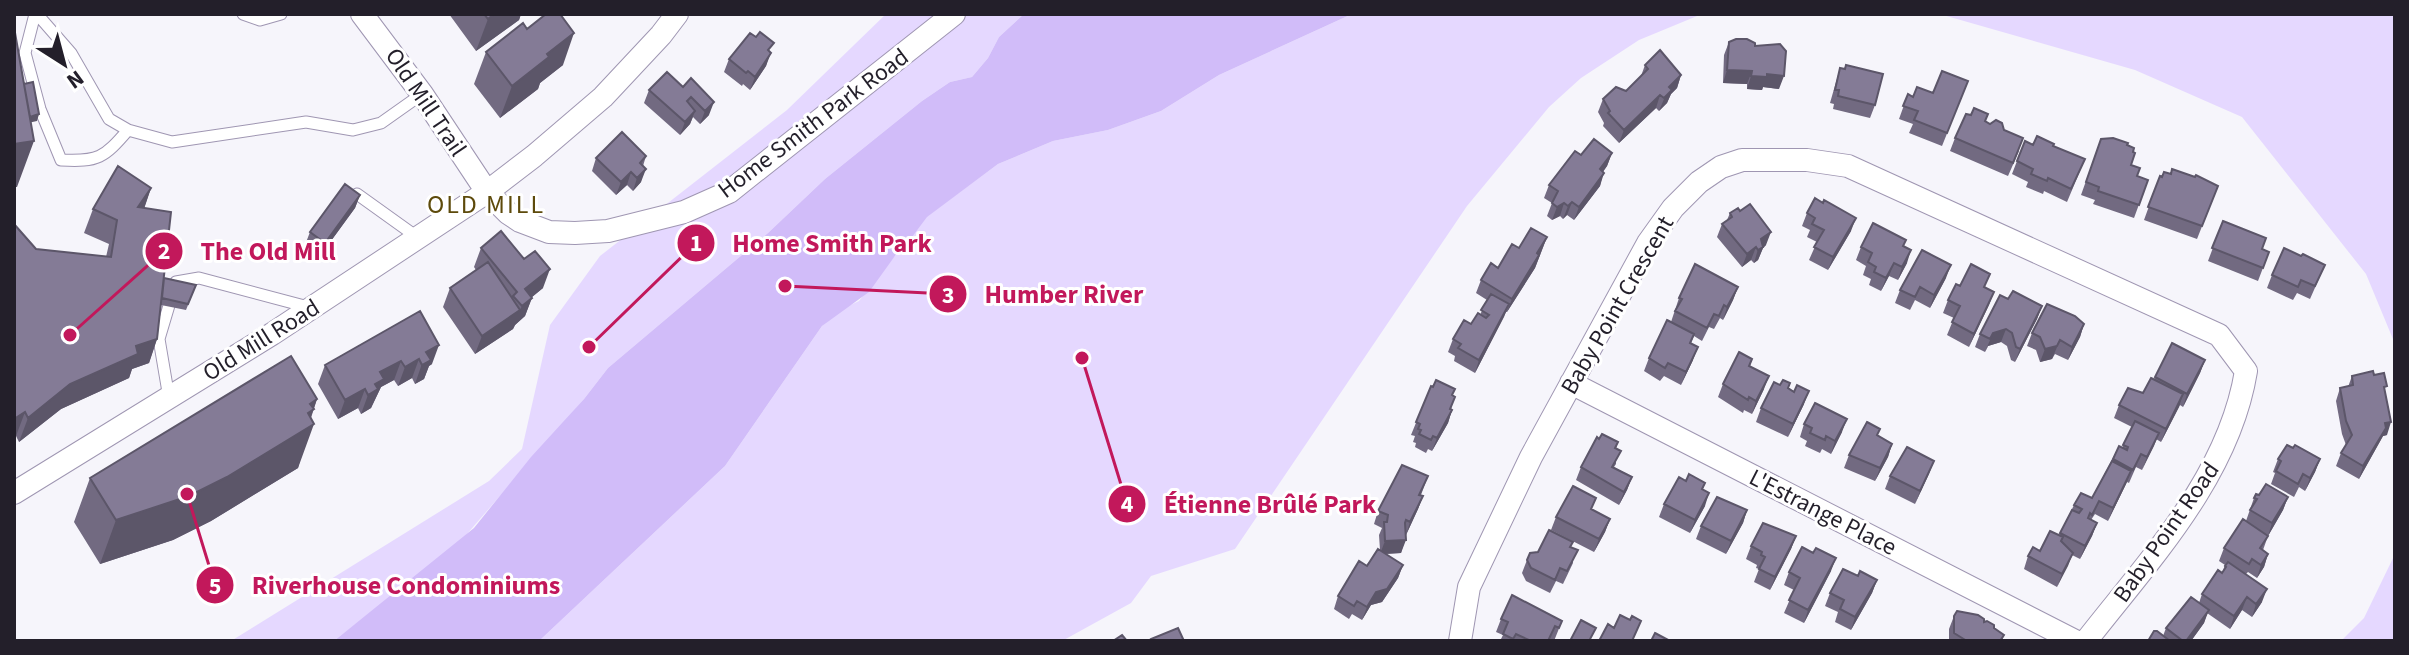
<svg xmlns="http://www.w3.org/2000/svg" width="2409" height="655" font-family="'Source Sans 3',sans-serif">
<rect width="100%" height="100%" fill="#f6f5fb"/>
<!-- green -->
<path fill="#e5d8ff" d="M886,14H1024L999,37L988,58L972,77L950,82L922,101L825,179L768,233L608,368L584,399L460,542L334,641H231L489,481L522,449L550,325L600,256L787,110Z
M1352,14H1702L1639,40L1581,78L1549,107L1467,206L1235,549L1151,576L1131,603L1062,641H539L725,466L822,326L842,309L859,301L926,217L998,164L1053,141L1108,130L1161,111L1219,75Z
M1928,14H2395V344L2366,274L2242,117L2135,70L1943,15Z
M2395,554V641H2341L2364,618Z"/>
<!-- water -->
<path fill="#d1bcf9" d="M1024,14H1352L1219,75L1161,111L1108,130L1053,141L998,164L927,217L912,237L905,242L869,292L822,326L725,466L539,641H334L474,528L531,457L584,399L608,368L768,233L825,179L922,101L950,82L972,77L988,58L999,37Z"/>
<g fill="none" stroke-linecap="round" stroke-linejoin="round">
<!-- lane casing -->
<g stroke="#9f96b2" stroke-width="13">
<path id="lane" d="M35,14L25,53L40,109L61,160C98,162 104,158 128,130
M37,14L71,53L109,119L128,130L172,142L306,122L353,130L381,123L422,94
M243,14L260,20L281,14
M357,194L417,237
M169,398L159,339L176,282L199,278L312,308"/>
</g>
<!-- street casing -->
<g stroke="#9f96b2" stroke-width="24">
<path id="street" d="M362,14L422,94L487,192L508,213L520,221L549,232L575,233L608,231L684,212L729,192L954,14
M1571,383L2075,641
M14,493L272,334L487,192L534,156L603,97L661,35L677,14
M1460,641L1469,587L1531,457L1648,243L1673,208L1699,182L1721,167L1742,160H1807L1848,166L2219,335L2246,371C2229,476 2150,559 2086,641"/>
</g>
<!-- lane -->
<use href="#lane" stroke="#fff" stroke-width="11"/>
<!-- street -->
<use href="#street" stroke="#fff" stroke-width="22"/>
</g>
<!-- wall -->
<path fill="#726a81" d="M449,14H521L519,20L476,51Z
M1729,42L1755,46L1779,89L1763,87L1762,90L1747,89V84L1723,83L1724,55Z
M486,52L563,65L540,83L538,89L500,118L474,84Z
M770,52L766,66L750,90L743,84L742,86L724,72L729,59Z
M1645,65L1681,75L1677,88L1671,94L1667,103L1659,111L1656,108L1619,143L1603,126L1604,123L1598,112L1603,99L1626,91L1641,76Z
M1840,68L1875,105L1870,118L1833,109L1834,104L1830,103Z
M667,72L709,115L700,124L693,117L690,124L680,135L644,103L649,90Z
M1968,81L1942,146L1909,133L1913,124L1899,119L1908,94L1913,97L1933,93Z
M1971,115L2004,130L2019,151L2008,176L1950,151L1955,138Z
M2101,139L2127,145L2131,165L2137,176L2148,180L2134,218L2093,204L2095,200L2081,195Z
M2033,145L2053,146L2085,159L2067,202L2044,191L2043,194L2026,187L2028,182L2012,174L2017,161Z
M1612,153L1607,166L1603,172L1600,186L1574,220L1567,215L1563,219L1560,216L1552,220L1547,216L1552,203L1544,198L1549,185L1581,155Z
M646,156L643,166L641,182L633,191L627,185L616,195L592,171L596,158Z
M2160,176L2218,186L2197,239L2144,220Z
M151,188L144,208L164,278L196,285L186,310L161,305L157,339L149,363L132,369L129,378L61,409L19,442L16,436L14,437V224L36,249L106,257L109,244L84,233L93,209Z
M360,195L355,208L320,256L305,245L310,232Z
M1730,213L1766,245L1763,248L1758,260L1754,263L1751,260L1742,267L1717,237L1722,224L1727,220Z
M1807,213L1851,231L1828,270L1809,260L1817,242L1807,237L1810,230L1802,226Z
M2223,221L2262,249L2269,252L2258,281L2208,261Z
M1547,237L1535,268L1507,312H1506L1475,373L1454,361L1455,356L1448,352L1453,339L1471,324L1480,315L1487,300L1476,293L1481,280L1498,268L1519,248Z
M1904,246L1907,263L1898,280L1889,276L1881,291L1869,285L1871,279L1863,275L1866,266L1856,260L1861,247Z
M481,248L543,288L532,297L525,316L515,325L513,329L475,354L443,307L450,288L476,270L474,267Z
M2301,256L2325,265L2310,299L2297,293L2293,300L2267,288L2272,275Z
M1946,278L1930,308L1915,300L1910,310L1895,303L1900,290Z
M1738,287L1733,300L1723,320L1720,318L1714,329L1709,327L1702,341L1694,336L1691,343L1693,360L1681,385L1664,376L1660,381L1644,371L1649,358L1671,322L1679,298Z
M1985,288L1994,292L1969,347L1947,335L1954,318L1943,313L1948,300Z
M2008,299L2042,306L2037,319L2015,362L2011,360L2007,346L2001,342L1988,346L1985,352L1975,347L1980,334Z
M420,311L432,364L429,366L424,379L415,384L412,378L398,386L394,380L381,387L371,408L361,414L358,408L338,419L318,384L325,365Z
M2084,324L2080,337L2068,360L2055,354L2052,359L2040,362L2036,350L2027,346L2032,333Z
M2172,343L2205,360L2200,373L2183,407L2180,405L2161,442L2156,439L2142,470L2136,467L2129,483L2127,482L2108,521L2095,514L2091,520L2097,523L2092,536L2080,559L2072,555L2057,587L2024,569L2028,556L2040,551L2059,535L2074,505L2092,498L2119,446L2122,448L2132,427L2114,418L2119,405L2143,393L2154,379Z
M1752,359L1750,366L1764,389L1752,414L1744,410L1743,413L1718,397L1723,384Z
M2374,375L2385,393L2387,435L2383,436L2359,479L2336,466L2341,453L2346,445L2342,434L2336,401L2340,388L2348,387L2352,376Z
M1431,386L1453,396L1451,410H1452L1448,423L1432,451L1428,449L1426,453L1415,447L1416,443L1413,442L1415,436L1411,435Z
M1788,389L1804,404L1788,437L1756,422L1761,408Z
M317,399L311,418L298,468L211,521L173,540L100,564L74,522L90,478Z
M1804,424L1842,432L1831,454L1822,449L1820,453L1805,446L1807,441L1800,437Z
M1878,436L1892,444L1888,457L1875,481L1844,468L1849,455Z
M1618,442L1616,448V464L1614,467L1632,477L1627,490L1619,505L1576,480L1581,467Z
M2293,448L2320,459L2315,472L2305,491L2299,487L2294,497L2271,484L2275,473L2273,472L2278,459Z
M1934,461L1915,504L1885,489L1890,476Z
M1428,476L1421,495L1423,496L1418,509L1406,535L1401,553L1386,554L1403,565L1398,578L1382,602L1371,605L1362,620L1352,614L1349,619L1334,609L1338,596L1380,550L1379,535L1382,528L1374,524L1378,511Z
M1686,481L1705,483L1703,489L1705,506L1690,533L1659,517L1664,504Z
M2259,495L2288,497L2283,510L2268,536L2263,550L2268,554L2264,567L2257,578L2248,572L2246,574L2262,602L2252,617L2242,610L2230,629L2207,613L2204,623L2191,641H2148L2163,636L2166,628L2199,603L2202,594L2222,573L2225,565L2219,561L2224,548L2246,521L2254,498Z
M1592,510L1610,519L1605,532L1594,552L1551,530L1556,517Z
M1747,510L1743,523L1726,554L1696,539L1701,526Z
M1796,536L1791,549L1770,590L1754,582L1759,569L1756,568L1757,565L1746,559L1751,546Z
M1571,547L1573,563L1563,584L1556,581L1550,593L1526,581L1522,573L1527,560Z
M1831,571L1804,623L1784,613L1794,590L1784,585L1789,572Z
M1858,576L1877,580L1872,593L1851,630L1835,622L1838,612L1825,606L1830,593Z
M1954,616L1984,622L2004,635L2002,641H1949V629Z
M1501,619L1562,621L1554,641L1551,639L1550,641H1500L1503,635L1496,632Z"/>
<!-- shaded-wall -->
<path fill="#5c5669" d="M494,14H521L519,20L476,51L488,19Z
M574,33L563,65L540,83L538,89L500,118L512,86L547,54Z
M771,53L766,66L750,90L755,77Z
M1727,70L1752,71L1747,84L1723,83Z
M1767,74L1784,76L1779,89L1763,87L1762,90L1747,89L1751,76Z
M1681,75L1677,88L1671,94L1667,103L1659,111L1669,87Z
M1660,95L1656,108L1619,143L1624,130Z
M714,102L709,115L700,124L705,111Z
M695,111L690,124L680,135L685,122Z
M39,114L37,121L14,126V120Z
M34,141L17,187H14V144Z
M1612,153L1607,166L1595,182L1600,169Z
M646,169L641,182L633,191L637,178Z
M631,172L627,185L616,195L621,182Z
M1604,173L1600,186L1574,220L1579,207Z
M151,188L143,212L138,207Z
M360,195L355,208L320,256L325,243Z
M1572,202L1567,215L1563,219L1568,206Z
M1564,203L1560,216L1552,220L1557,207Z
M1856,218L1851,231L1828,270L1833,257Z
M1771,232L1766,245L1763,248L1758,260L1754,263L1761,239Z
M1547,237L1535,268L1507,312L1512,299Z
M1756,247L1751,260L1742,267L1747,254Z
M1911,250L1907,263L1898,280L1902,267Z
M1894,263L1889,276L1881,291L1886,278Z
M1951,265L1946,278L1930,308L1934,295Z
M550,269L543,288L521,306L525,289Z
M1738,287L1733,300L1723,320L1727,307Z
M1994,292L1989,305L1969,347L1974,334Z
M532,298L525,316L515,325L513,329L475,354L482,336L520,310L522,306Z
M1509,304L1504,317L1475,373L1479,360Z
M2042,306L2037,319L2015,362L2020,349Z
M2084,324L2080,337L2068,360L2072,347Z
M2006,329L2001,342L1988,346L1985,352L1993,333Z
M157,339L149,363L132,369L129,378L61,409L19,442L28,418L70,384L136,346Z
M2060,340L2052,359L2040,362L2045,349Z
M439,345L432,364L429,366L424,379L415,384L426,352Z
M1698,347L1693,360L1681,385L1686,372Z
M419,359L412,378L398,386L405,367Z
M2205,360L2200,373L2183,407L2187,394Z
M401,361L394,380L381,387L371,408L361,414L368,395L380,372Z
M1769,376L1764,389L1752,414L1756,401Z
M365,389L358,408L338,419L345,400Z
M1809,391L1804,404L1788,437L1793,424Z
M2183,394L2179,407L2161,442L2166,429Z
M317,399L307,428L314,424L298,468L211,521L173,540L100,564L116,520Z
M1452,410L1448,423L1432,451L1437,438Z
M25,412L16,436L14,437V419Z
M1847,419L1842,432L1831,454L1835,441Z
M2391,422L2387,435L2383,436L2359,479L2363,466L2385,423Z
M2159,433L2154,446L2142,470L2147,457Z
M1892,444L1888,457L1875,481L1880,468Z
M2320,459L2315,472L2305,491L2310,478Z
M1934,461L1929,474L1915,504L1920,491Z
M2131,471L2126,484L2108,521L2113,508Z
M1632,477L1627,490L1619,505L1624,492Z
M1709,493L1705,506L1690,533L1695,520Z
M1423,496L1418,509L1406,535L1410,522Z
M2288,497L2283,510L2268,536L2272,523Z
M1747,510L1743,523L1726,554L1731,541Z
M1610,519L1605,532L1594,552L1599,539Z
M2097,523L2092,536L2080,559L2085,546Z
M1796,536L1791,549L1770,590L1775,577Z
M1406,540L1401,553L1380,554L1385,541Z
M2073,553L2068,566L2057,587L2062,574Z
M2268,554L2264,567L2257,578L2261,565Z
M1836,558L1831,571L1804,623L1808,610Z
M1403,565L1398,578L1382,602L1371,605L1362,620L1367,607L1376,592Z
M1877,580L1872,593L1851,630L1855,617Z
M2267,589L2262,602L2252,617L2256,604Z
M2247,597L2242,610L2230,629L2234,616Z
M2209,610L2204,623L2191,641H2186Z"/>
<!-- building -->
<path fill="#847b96" stroke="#5c5669" stroke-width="2" d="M484,14H494L488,19Z
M546,14H560L574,33L547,54L549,57L512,86L486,52L523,23L527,29Z
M14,27L34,141L14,144Z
M760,32L774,43L768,50L771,53L755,77L748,71L746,73L729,59L750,33L756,37Z
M1736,39H1747L1755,43V46L1780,44L1786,51L1784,76L1767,74V77L1751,76L1752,71L1727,70L1729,42Z
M1660,50L1681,75L1669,87L1672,90L1664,98L1660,95L1624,130L1608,113L1610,111L1603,99L1616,87L1626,91L1648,69L1645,65Z
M1846,65L1883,74L1875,105L1838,96L1839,90H1835L1840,68L1845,69Z
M1942,71L1968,81L1947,133L1914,120L1918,111L1903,106L1908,94L1913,97L1917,87L1933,93Z
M667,72L683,87L691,78L714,102L705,111L691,97L687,101L695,111L685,122L649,90Z
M33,82L39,114L30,117L24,84Z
M1974,108L1988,114L1985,121L1990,124L1996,120L2002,123L2004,130L2023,138L2013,163L1955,138L1966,114L1971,115Z
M622,132L646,156L640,163L646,169L637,178L631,172L621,182L596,158Z
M2037,136L2054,144L2053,146L2085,159L2071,189L2048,178L2047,181L2031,174L2033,169L2017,161L2025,141L2033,145Z
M2113,138L2128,143L2127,145L2134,148L2133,152L2135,153L2131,165L2140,168L2137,176L2148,180L2139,205L2098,191L2099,187L2086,182L2101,139Z
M1594,139L1612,153L1600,169L1604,173L1579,207L1572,202L1568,206L1564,203L1557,207L1552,203L1558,191L1549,185L1575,151L1581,155Z
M118,166L151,188L138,207L171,212L157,339L136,346L138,354L70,384L28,418L25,412L14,419V224L36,249L111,257L117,220L93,209Z
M2172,169L2195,177L2196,175L2218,186L2202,226L2148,207L2160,176L2162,177L2164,172L2171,174Z
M345,184L360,195L325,243L310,232Z
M1815,198L1823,203L1824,200L1856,218L1833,257L1814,247L1824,230L1812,224L1815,218L1807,213Z
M1750,204L1771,232L1761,239L1763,247L1758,250L1756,247L1747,254L1722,224L1732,217L1730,213L1738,208L1740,211Z
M2223,221L2266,238L2262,249L2269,252L2263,268L2212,248Z
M1873,223L1906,240L1903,246L1911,250L1902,267L1894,263L1886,278L1874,272L1876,267L1868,262L1872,253L1861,247Z
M1531,228L1547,237L1537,253L1539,255L1512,299L1481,280L1491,263L1498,268L1512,244L1519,248Z
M501,231L524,259L535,251L550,269L525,289L532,298L522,306L513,296L517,292L481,248Z
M2284,248L2301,256L2303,254L2325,265L2315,286L2301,280L2298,287L2272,275Z
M1922,250L1951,265L1934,295L1920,287L1915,297L1900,290Z
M488,262L520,310L482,336L450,288Z
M1695,264L1738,287L1727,307L1724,305L1719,316L1714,314L1707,328L1675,311L1682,299L1679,298Z
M1971,264L1990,274L1984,287L1994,292L1974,334L1952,322L1960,306L1948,300L1956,284L1960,286Z
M164,278L196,285L188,304L162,298Z
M2013,291L2042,306L2020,349L2016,347L2012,333L2006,329L1993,333L1990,339L1980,334L2000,295L2008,299Z
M1491,294L1509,304L1479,360L1458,348L1461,344L1453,339L1464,320L1471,324L1478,313L1486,318L1489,315L1481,310Z
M2047,304L2075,316L2084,324L2072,347L2060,340L2057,346L2045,349L2040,337L2032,333Z
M420,311L439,345L426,352L431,360L422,365L419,359L405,367L401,361L380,372L384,379L375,384L378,389L368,395L365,389L345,400L325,365Z
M1667,320L1694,334L1690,343L1698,347L1686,372L1668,363L1665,368L1649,358Z
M2172,343L2205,360L2187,394L2155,377Z
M1739,352L1752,359L1749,366L1769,376L1756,401L1749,397L1748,400L1723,384Z
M291,356L317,399L310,404L314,409L308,413L314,424L227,477L189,496L116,520L90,478Z
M2373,371L2374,375L2384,373L2387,386L2384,387L2391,422L2385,423L2386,428L2363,466L2341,453L2352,435L2346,421L2340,388L2353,385L2352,376Z
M2151,378L2183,394L2166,429L2119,405L2128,388L2143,393Z
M1436,380L1455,389L1452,395L1455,397L1450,409L1452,410L1437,438L1433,436L1431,440L1419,434L1421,430L1418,429L1420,424L1416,422L1431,386L1433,387Z
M1783,380L1790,383L1788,388L1794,392L1797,385L1809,391L1793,424L1761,408L1774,382L1780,385Z
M1815,403L1847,419L1835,441L1826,436L1825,440L1810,433L1812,428L1804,424Z
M2135,421L2159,433L2147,457L2141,454L2133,470L2113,459L2119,446L2127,450L2128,447L2123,445Z
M1867,422L1880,429L1877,435L1892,444L1880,468L1849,455Z
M1602,434L1618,442L1615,448L1621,451L1612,467L1632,477L1624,492L1581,467L1597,437L1599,439Z
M2287,445L2293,448L2295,445L2320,459L2310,478L2303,474L2298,484L2276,471L2281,461L2278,459Z
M1907,447L1934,461L1920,491L1890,476Z
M2112,461L2131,471L2113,508L2099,501L2092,515L2090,513L2088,518L2097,523L2085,546L2060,533L2072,510L2079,513L2082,509L2074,505L2081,493L2092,498Z
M1402,465L1428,476L1419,495L1423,496L1410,522L1406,520L1405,523L1406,540L1385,541L1384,522H1387L1388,515L1378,511Z
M1689,474L1705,483L1702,489L1709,493L1695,520L1664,504L1679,477L1686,481Z
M2266,484L2288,497L2272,523L2250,510L2257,499L2254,498L2256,494L2259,495Z
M1573,486L1596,498L1591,509L1610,519L1599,539L1556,517Z
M1717,497L1747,510L1731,541L1701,526Z
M2243,519L2268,536L2260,548L2268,554L2261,565L2252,559L2249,564L2224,548Z
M1763,523L1796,536L1775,577L1759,569L1765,557L1761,555L1762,552L1751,546Z
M1549,530L1573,542L1570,547L1578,550L1567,571L1560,568L1555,580L1531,568L1527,560L1530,553L1538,552Z
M2050,531L2063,537L2061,541L2073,553L2062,574L2028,556L2033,547L2040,551Z
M1802,547L1813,553L1816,548L1836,558L1808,610L1789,600L1800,578L1789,572Z
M1378,549L1403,565L1387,589L1376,592L1367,607L1357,601L1354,606L1338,596L1359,561L1367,566Z
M2228,562L2267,589L2256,604L2247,597L2234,616L2202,594L2218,570L2222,573L2226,567L2225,566Z
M1843,569L1858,576L1860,571L1877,580L1855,617L1840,609L1844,600L1830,593Z
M1512,595L1562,621L1559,628L1555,626L1548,641H1531L1516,634L1513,639L1503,634L1508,622L1501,619Z
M2191,597L2209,610L2186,641H2183L2166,628Z
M1957,611L1978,615L1984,619V622L1987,621L1994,625V628L2004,635L2000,641H1967L1954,633V616Z
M1620,615L1630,620L1632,616L1641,621L1632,641H1599L1608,624L1614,628Z
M1581,620L1596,628L1589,641H1570Z
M1178,628L1184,641H1152L1151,639Z
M2154,631H2157L2170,641H2148Z
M1655,633L1670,641H1651Z
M1122,635L1127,641H1113Z"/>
<g text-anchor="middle" stroke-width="6" stroke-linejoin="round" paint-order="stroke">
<!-- street labels -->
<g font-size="24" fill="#231f2a" stroke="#fff">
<text transform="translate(426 102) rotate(56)" y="8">Old Mill Trail</text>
<text transform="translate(813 123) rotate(-37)" y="8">Home Smith Park Road</text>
<text transform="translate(1617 305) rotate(-60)" y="8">Baby Point Crescent</text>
<text transform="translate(261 340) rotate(-32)" y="8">Old Mill Road</text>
<text transform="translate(1823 512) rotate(27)" y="8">L'Estrange Place</text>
<text transform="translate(2166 532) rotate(-55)" y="8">Baby Point Road</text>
</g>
<!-- neighbourhood labels -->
<g font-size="26" letter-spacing="2" fill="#5d4a0b" stroke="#fff">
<text x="486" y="213">OLD MILL</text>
</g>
</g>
<!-- callouts -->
<path fill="none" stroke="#c2185b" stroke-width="3" d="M589 347L696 243M70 335L164 251M785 286L948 294M1082 358L1127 504M187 494L215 585"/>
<g fill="#c2185b" stroke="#fff" stroke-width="3">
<circle cx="589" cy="347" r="8"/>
<circle cx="70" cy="335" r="8"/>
<circle cx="785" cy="286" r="8"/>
<circle cx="1082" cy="358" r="8"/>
<circle cx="187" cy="494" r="8"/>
<circle cx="696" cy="243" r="20"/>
<circle cx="164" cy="251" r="20"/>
<circle cx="948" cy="294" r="20"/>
<circle cx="1127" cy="504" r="20"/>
<circle cx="215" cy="585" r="20"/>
</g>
<g font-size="24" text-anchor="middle" font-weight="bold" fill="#fff">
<text x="696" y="251">1</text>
<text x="164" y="259">2</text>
<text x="948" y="303">3</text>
<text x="1127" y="512">4</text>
<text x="215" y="594">5</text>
</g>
<g font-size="26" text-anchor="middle" font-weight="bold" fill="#c2185b" stroke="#fff" stroke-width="6" stroke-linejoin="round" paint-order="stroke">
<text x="832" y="252">Home Smith Park</text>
<text x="268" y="260">The Old Mill</text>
<text x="1064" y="303">Humber River</text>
<text x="1270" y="513">Étienne Brûlé Park</text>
<text x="406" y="594">Riverhouse Condominiums</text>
</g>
<!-- border -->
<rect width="2409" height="655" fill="none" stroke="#231f2a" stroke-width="32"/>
<!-- north arrow -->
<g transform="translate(64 64) rotate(144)" stroke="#ffffff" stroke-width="6" paint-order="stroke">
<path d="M0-6L14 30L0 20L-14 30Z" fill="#231f2a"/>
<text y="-12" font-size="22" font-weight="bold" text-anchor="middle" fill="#231f2a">N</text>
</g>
</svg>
